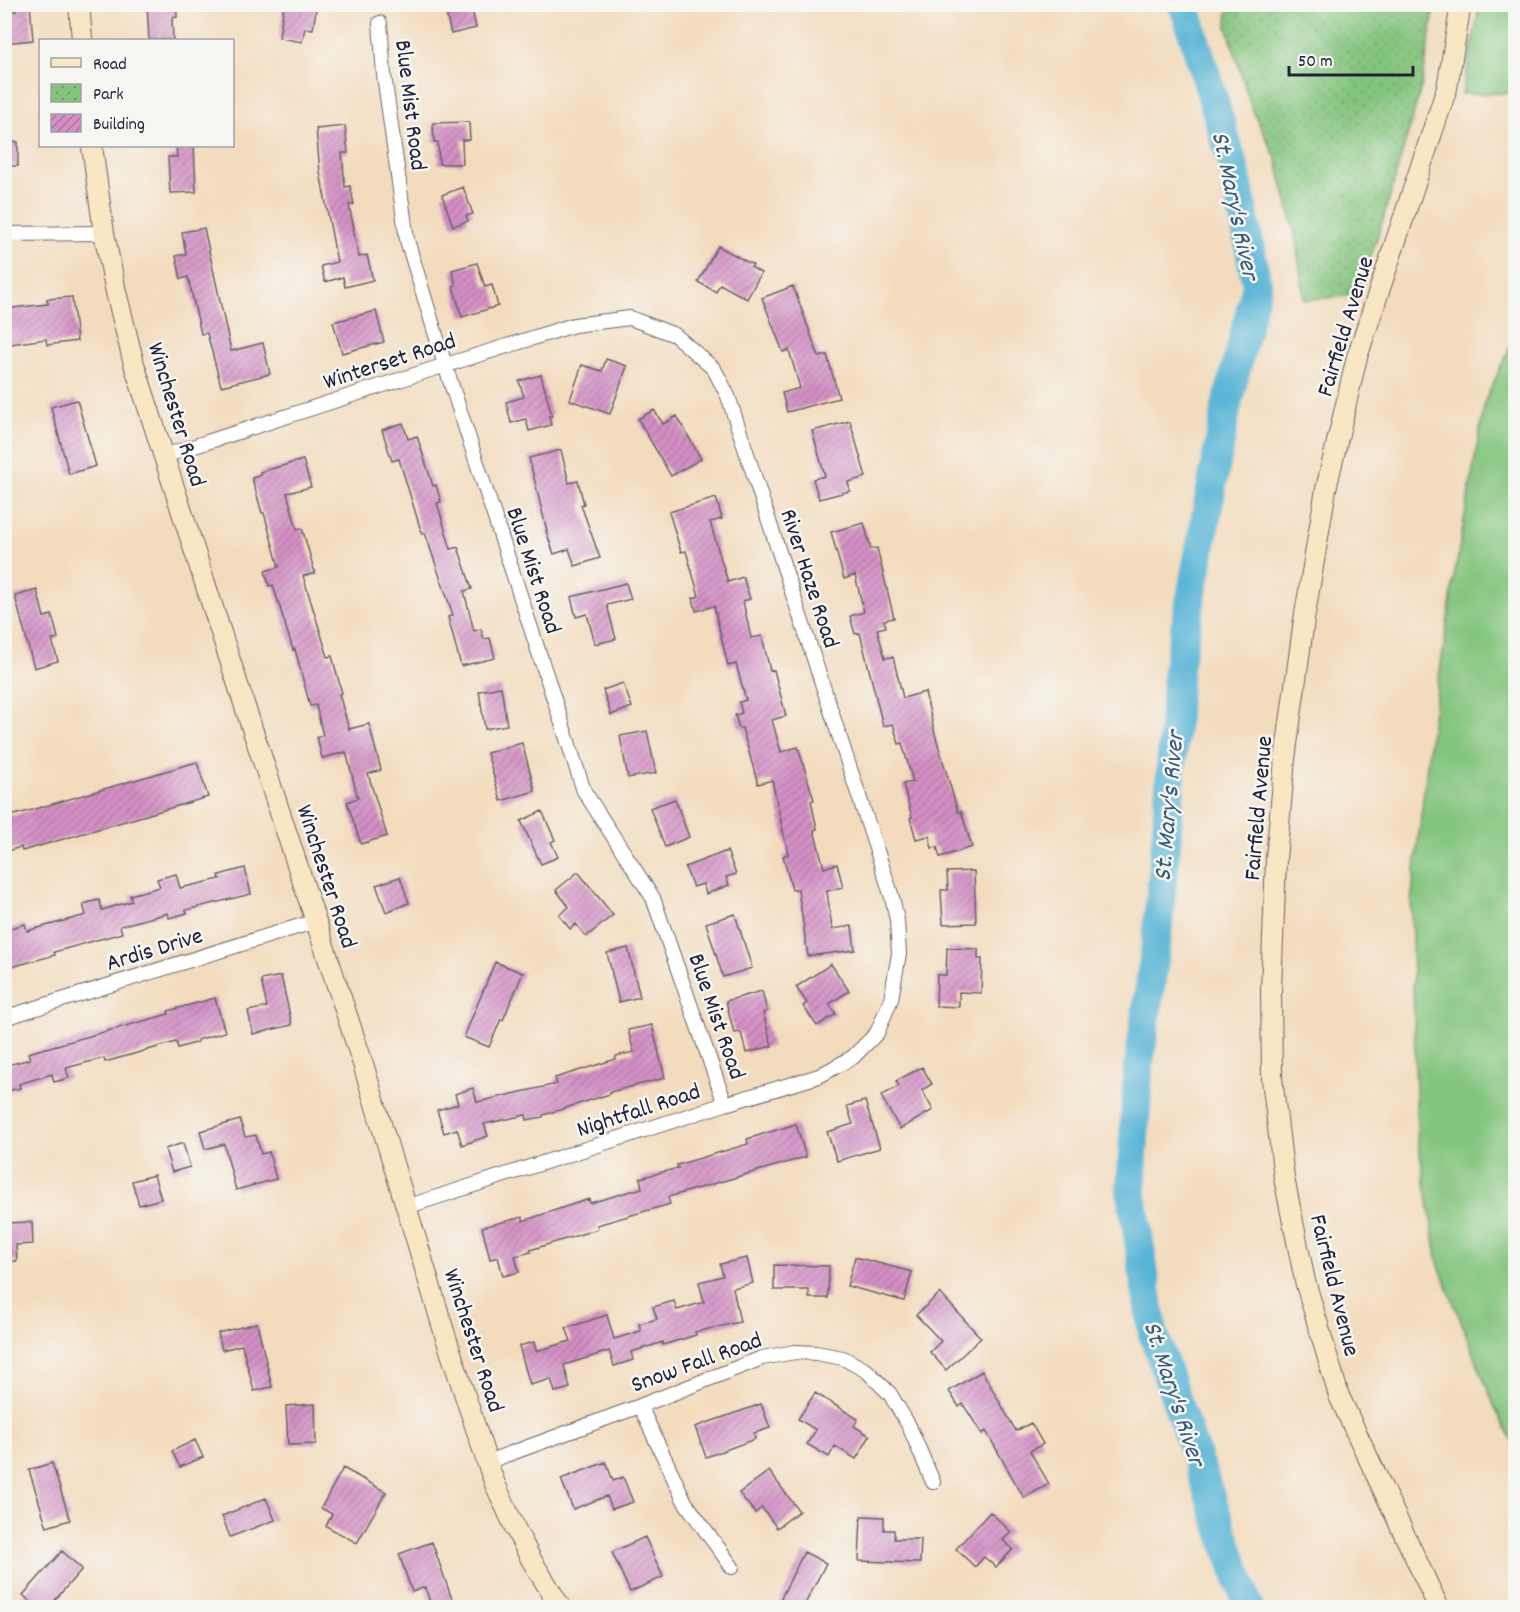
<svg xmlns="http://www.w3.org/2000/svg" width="1520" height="1612" font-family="Dekko,sans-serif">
<defs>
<pattern id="park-dots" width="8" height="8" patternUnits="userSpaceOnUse" patternTransform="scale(1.5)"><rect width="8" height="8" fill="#84c57e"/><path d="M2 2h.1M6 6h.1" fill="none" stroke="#6ca068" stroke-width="1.8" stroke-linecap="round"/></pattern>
<pattern id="building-hatch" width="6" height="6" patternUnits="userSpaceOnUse" patternTransform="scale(1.5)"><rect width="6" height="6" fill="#d490c5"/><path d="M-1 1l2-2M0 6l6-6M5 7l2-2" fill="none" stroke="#ac75a1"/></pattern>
</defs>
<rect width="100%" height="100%" fill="#f6f6f2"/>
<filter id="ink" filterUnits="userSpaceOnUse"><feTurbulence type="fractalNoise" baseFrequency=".0167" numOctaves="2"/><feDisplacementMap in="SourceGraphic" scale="12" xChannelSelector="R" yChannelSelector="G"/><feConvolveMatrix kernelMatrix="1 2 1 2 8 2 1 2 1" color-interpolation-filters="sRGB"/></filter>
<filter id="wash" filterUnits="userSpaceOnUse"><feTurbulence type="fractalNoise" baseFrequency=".008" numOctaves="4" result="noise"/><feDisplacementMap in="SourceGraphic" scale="24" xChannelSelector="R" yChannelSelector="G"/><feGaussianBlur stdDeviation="1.35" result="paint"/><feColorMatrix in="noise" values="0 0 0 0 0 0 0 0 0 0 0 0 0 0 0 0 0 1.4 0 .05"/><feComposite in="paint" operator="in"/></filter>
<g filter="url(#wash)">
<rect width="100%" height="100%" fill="#f3dcbe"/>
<!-- grass -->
<path fill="#84c57e" stroke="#53745c" stroke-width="1.5" d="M1480,5H1515V93L1462,94Z
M1515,336V1447L1494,1406L1438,1263L1417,1135L1411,903L1431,730L1455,572L1485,401Z"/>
<!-- park -->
<path fill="url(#park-dots)" stroke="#53745c" stroke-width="1.5" d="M1228,5H1435L1422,84L1383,220L1358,295L1304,300L1295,234L1276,158L1251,107L1227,27Z"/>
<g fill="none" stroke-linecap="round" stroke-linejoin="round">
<!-- river -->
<path stroke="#57b4d6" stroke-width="30" d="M1182,4L1187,14L1235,171L1257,285L1227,404L1178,668L1167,830L1156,945L1138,1071L1131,1189L1153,1333L1249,1608"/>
</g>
<g id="blocks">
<!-- building -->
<path fill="url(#building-hatch)" d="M15,4H30L33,40L4,43V12L16,11Z
M147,4H176L177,17L172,18L173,40H149Z
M284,4H317L313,29L305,28L302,42L279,38Z
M444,4H471L476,28L451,34Z
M469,122L470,140H462L463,164H439L438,142H434L433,123Z
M345,126L348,153H342L345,187L350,186L354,204L349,205L354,229H353L359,257L367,255L373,280L345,287L343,277L325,282L321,266L337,262L320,172L316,129Z
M4,142H18V166H4Z
M176,146H194L196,192L170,193L168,157H177Z
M463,187L473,214L466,216L468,221L453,226L442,195Z
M204,228L231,351L263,343L270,374L221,386L207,333L201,334L188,277L181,279L176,256L186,254L182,232Z
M718,246L753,265L751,267L761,273L747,299L720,284L716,292L698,282Z
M477,263L485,287L492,285L498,306L462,317L453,286L456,285L452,270Z
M793,286L819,357L827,355L839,398L787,412L782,393L800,388L789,350L783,352L762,298Z
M72,297L77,341L47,345L46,339L4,345V309L48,304L47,299Z
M376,311L384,342L342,353L333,322Z
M606,359L627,366L610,414L570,400L582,365L602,371Z
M541,375L552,416H549L551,425L529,431L526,419L511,423L506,402L524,397L519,381Z
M77,400L96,466L69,474L51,407Z
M654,410L663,424L677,416L701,459L671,476L638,419Z
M850,421L866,477L848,482L850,491L819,499L813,479L825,476L812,431Z
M403,423L408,439L417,436L433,486L436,485L441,502L437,503L451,549L458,547L472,589L464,591L474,631L481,629L484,639L490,638L495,658L461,666L448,617L453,615L425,533L422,534L399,459L392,461L382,430Z
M561,450L569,483L578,481L584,504L581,505L600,558L575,566L569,549L554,554L546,531H547L529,458Z
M303,460L311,487L287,493L297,529L302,528L315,573L303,576L328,657L332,656L342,693L339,694L349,729L369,724L381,770L368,774L387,836L361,844L347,802L358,798L346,752L322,758L317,737L323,736L316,705L310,706L295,649L293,650L273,585L269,586L265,571L279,567L264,513H262L252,478L261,475L260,472Z
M716,498L722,519L710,522L720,556L728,582L743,577L750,599L743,601L751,638L762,636L770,671L774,670L786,716L772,720L781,752L798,747L814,800L811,801L817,829L814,830L824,868L837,864L843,887L827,891L832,929L852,926L855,950L808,956L798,889L792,890L783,856L788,854L772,780L758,784L742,728H739L735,715L742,713L739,702L746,700L736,664L728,666L714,606L696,611L693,598L699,596L686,551L681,552L669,512Z
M864,523L871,549L877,548L894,618L884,620L886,627L877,629L885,658L893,657L903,698L925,692L935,734L958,812L961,811L972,847L940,857L937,847L932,848L929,836L916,839L910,818L912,817L903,784L913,782L902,743L899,744L893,724L883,726L860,633L855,634L850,616L864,612L855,575L844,579L831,532Z
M626,583L631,599L607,605L616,639L595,644L587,614L576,617L571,597Z
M37,590L44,617L52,615L58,638L52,640L58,661L34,668L15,596Z
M623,683L632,707L611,715L603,690Z
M501,687L507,725L485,729L479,691Z
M647,731L656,773L628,778L620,736Z
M522,743L535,791L501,801L487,753Z
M197,762L208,797L22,851L21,847L4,852V818Z
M675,799L689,837L665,847L650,808Z
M542,811L555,840L551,842L558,857L541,864L521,821Z
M727,851L736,874L726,877L729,885L706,894L703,884L693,887L685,867Z
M245,868L251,894L186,910L187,913L169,918L168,913L120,926L122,933L54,952L55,955L4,969V930L25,924L27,931L86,915L83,904L99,900L102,910L132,901L130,895L160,887L157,879L176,874L180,888L220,879L219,875Z
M974,871L976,923L943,924L941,890H948L947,872Z
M578,872L613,915L586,937L576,924L570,929L559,915L569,907L556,890Z
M400,877L409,903L386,912L376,885Z
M735,914L752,968L723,977L706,923Z
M628,948L640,997L619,1002L607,953Z
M947,948L978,949V959H982L981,993L959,992V1007L936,1006L937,975H946Z
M495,962L523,973L503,1020L501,1019L489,1047L464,1037Z
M831,964L849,991L829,1004L836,1014L817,1026L803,1006L807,1003L796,987Z
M281,976L292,1025L253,1034L248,1011L267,1007L261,980Z
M762,991L767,1011L763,1013L772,1046L746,1053L741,1032L734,1033L726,1001Z
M215,998L225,1032L197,1040L198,1042L178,1048L176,1042L105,1062L104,1058L66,1068L69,1078L54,1082L52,1074L19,1084L20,1088L4,1092V1066L30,1059L28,1053L169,1014L168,1011Z
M652,1025L665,1078L610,1092V1094L543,1115V1117L527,1120L526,1115L484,1124L488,1136L462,1145L457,1129L444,1133L437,1110L458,1104L455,1094L473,1088L477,1102L557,1084L555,1078L616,1059V1056L634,1052L628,1030Z
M922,1067L932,1084L922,1090L933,1110L900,1129L881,1096L899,1086L896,1081Z
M865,1101L880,1148L837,1161L827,1132L853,1124L847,1106Z
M240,1120L245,1137L256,1135L261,1154L269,1152L276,1179L236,1190L224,1144L205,1149L200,1131Z
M796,1124L806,1157L668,1197L670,1204L597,1225L598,1229L530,1250L531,1252L515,1256L519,1272L503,1276L498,1257L490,1259L482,1227L523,1217V1221L589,1199L590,1203L642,1188L640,1178L678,1168L677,1165L748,1144L747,1139Z
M183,1143L190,1167L172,1172L165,1149Z
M154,1175L161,1199L139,1205L132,1181Z
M32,1222L33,1244L16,1245L17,1261L4,1262V1223Z
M855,1257L912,1272L904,1301L847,1286Z
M747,1258L753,1283L733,1288L740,1322L695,1332L696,1335L663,1345V1342L631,1352L633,1360L614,1366L609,1351L564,1365L570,1388L555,1392L551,1379L530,1385L519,1346L534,1342L536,1351L571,1341L566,1328L607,1315L614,1339L641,1331L639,1324L657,1319L653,1307L674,1301L677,1310L704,1302L699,1282L723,1276L720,1264Z
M774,1265L829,1266L828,1298H809V1290H774Z
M940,1293L981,1338L946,1370L930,1352L941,1341L916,1315Z
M257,1323L272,1387L254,1391L242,1345L222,1350L218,1333Z
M982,1371L1016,1431L1031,1423L1043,1444L1030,1451L1049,1484L1024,1498L986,1431L982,1434L963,1404L959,1407L949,1391Z
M815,1393L858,1419L854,1426L870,1436L856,1459L835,1446L829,1457L807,1444L816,1430L798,1419Z
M315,1404L316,1444L288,1445L286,1406Z
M761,1404L770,1428L754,1433L755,1439L706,1457L695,1427Z
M195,1440L203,1457L180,1467L172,1451Z
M606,1462L613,1481L623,1477L633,1502L612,1509L607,1496L573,1509L561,1479Z
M52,1463L70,1520L47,1527L29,1470Z
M343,1468L386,1492L357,1543L326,1526L332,1514L321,1508Z
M769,1471L799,1511L777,1528L762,1508L755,1513L739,1493Z
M266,1498L275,1520L230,1537L222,1516Z
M990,1512L1011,1532L1003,1540L1013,1549L996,1567L984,1557L975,1567L956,1549Z
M861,1516L884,1517V1530H894V1539H921L920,1563L859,1561Z
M645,1537L663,1577L630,1592L612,1552Z
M432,1542L455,1608H432L425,1587L412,1592L399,1554Z
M62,1551L82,1569L48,1608H37L23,1595Z
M804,1552L826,1563L803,1608H776Z"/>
</g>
</g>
<g filter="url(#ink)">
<use href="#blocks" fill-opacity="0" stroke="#6b6369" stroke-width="1.5"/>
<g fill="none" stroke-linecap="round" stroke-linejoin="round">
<!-- street casing -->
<g stroke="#6b6369" stroke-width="16">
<path id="street" d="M380,23L384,75L407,240L445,365L584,791L653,898L725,1104
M4,234L104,233
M164,456L430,370L574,325L630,318L675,335L714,369L728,396L892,897L897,920L899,954L891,999L877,1033L853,1057L819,1076L725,1104L406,1207
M4,1018L316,921
M640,1406L685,1502L732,1567
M487,1462L640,1406L762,1358L795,1352L816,1353L843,1358L867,1371L890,1394L909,1426L933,1482"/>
</g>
<!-- secondary casing -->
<g stroke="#6b6369" stroke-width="22">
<path id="secondary" d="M79,4L82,40
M92,146L104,233L116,292L134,364L250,722L363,1064L446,1338L487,1462L495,1484L516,1530L532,1561L561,1608
M1439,1608L1339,1396L1305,1281L1284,1178L1272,1078L1271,990L1276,859L1285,759L1304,620L1326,489L1357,357L1447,88L1461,4"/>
</g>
<!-- street -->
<use href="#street" stroke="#fff" stroke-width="14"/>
<!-- secondary -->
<use href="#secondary" stroke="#f9e7c3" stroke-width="20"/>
</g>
</g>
<g text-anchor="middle" stroke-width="5" stroke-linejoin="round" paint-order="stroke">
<!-- street labels -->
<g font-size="24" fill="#22223b" stroke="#f6f6f2">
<text transform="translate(412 105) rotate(83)" y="8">Blue Mist Road</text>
<text transform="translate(1344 326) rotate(-73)" y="8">Fairfield Avenue</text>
<text transform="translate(389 360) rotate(-18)" y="8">Winterset Road</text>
<text transform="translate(178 414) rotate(73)" y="8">Winchester Road</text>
<text transform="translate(535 570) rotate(72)" y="8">Blue Mist Road</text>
<text transform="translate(811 578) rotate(72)" y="8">River Haze Road</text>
<text transform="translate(1257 808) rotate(-85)" y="8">Fairfield Avenue</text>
<text transform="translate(328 876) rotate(72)" y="8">Winchester Road</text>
<text transform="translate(154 948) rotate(-17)" y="8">Ardis Drive</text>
<text transform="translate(718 1016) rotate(71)" y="8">Blue Mist Road</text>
<text transform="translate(638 1109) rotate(-18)" y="8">Nightfall Road</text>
<text transform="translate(1336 1285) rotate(76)" y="8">Fairfield Avenue</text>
<text transform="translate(475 1340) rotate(72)" y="8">Winchester Road</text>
<text transform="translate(696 1361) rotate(-20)" y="8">Snow Fall Road</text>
</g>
<!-- water labels -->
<g font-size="26" font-style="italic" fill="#375c79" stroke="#f6f6f2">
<text transform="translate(1237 205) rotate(78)" y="9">St. Mary's River</text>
<text transform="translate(1167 806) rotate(-85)" y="9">St. Mary's River</text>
<text transform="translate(1176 1393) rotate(72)" y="9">St. Mary's River</text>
</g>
</g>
<!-- margin -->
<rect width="1520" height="1612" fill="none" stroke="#f6f6f2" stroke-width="24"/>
<!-- legend -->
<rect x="39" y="39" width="195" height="108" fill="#f6f6f2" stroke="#a1a1a9" stroke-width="1.5"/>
<rect x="51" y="58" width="30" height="9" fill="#f9e7c3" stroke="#a1a1a9" stroke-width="1.5"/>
<text x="93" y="69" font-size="18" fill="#22223b">Road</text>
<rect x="51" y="84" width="30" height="18" fill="url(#park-dots)" stroke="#a1a1a9" stroke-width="1.5"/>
<text x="93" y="99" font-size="18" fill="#22223b">Park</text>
<rect x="51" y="114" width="30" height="18" fill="url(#building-hatch)" stroke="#a1a1a9" stroke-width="1.5"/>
<text x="93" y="129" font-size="18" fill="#22223b">Building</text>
<!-- scale -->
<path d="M1289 66v9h124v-9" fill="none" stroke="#22223b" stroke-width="3"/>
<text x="1298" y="66" font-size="18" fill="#22223b" stroke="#f6f6f2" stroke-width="4.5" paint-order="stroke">50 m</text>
</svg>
